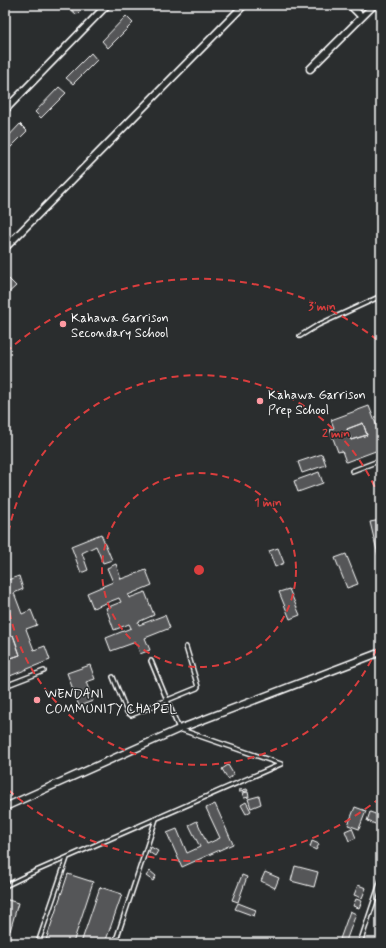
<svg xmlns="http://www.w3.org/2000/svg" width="386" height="948" font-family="Mynerve,sans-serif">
<rect width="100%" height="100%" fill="#2a2d2e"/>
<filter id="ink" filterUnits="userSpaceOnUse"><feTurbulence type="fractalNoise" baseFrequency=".025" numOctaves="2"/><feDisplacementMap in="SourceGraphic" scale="8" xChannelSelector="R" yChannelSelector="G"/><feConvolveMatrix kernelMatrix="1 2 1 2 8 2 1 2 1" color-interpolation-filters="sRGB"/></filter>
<g filter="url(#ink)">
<!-- building -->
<path fill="#555758" stroke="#fff" fill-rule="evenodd" d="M5,5H12L5,12Z
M68,5H87L77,15L67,6Z
M140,5H150L145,10Z
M126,16L133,23L108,48L102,41Z
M91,53L97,60L73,84L66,78Z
M59,87L66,93L41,118L35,112Z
M20,124L27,131L5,153V140Z
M9,279L16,286L5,296V283Z
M369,406L381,437V449L346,462L342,451L338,452L330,430L334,428L331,420ZM363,423L367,435L351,440L347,429Z
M363,423L367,435L351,440L347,429Z
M322,454L326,465L302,473L298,462Z
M319,472L323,483L298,492L294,481Z
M381,520V554L378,555L370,522Z
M101,534L112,560L103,563L96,546L82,553L88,570L81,573L71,546Z
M278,548L284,563L275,567L269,551Z
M346,554L358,584L347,588L335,558Z
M116,564L121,579L146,570L152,585L128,595L129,598L145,592L154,615L138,622L139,625L165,615L170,628L145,638L150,650L140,654L136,642L111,651L106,638L131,628L129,624L114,630L106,608L121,602L119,598L93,608L87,593L113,582L107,568Z
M19,576L23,589L14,593L22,614L31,610L37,625L26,629L34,650L45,646L50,660L5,678V660L20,655L13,635L5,639V581Z
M289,589L300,615L290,619L279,592Z
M13,635L20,655L5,660V639Z
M90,665L95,679L86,682L93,701L79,706L67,673Z
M228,765L234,775L228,779L222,769Z
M247,789L248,791L239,792V790Z
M248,792L249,797L244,798L242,793Z
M259,796L261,804L251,808L248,799Z
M246,802L251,811L246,814L241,805Z
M215,804L233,844L182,867L167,833L177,829L187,853L200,847L189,825L197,821L207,844L220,838L206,808Z
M355,807L366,811L359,829L348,825Z
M370,812L381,816V826L367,821Z
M352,828L356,838L349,841L345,831Z
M312,841L319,844L316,850L310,847Z
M151,847L158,851L155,856L149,852Z
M295,866L318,872L314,887L291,881Z
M150,871L156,876L153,881L146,876Z
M265,872L279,878L275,888L261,881Z
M68,874L93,882L73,943H45Z
M242,875L247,877L238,902L232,900Z
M358,885L366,888L362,898L354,895Z
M100,887L122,894L105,943H81Z
M5,899L18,903L10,931L5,930Z
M356,899L362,901L359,908L353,906Z
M238,903L256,910L254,916L235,909Z
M350,911L356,914L346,941L340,939Z"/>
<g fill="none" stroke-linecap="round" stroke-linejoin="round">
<!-- service casing -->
<g stroke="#fff" stroke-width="6">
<path id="service" d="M300,336L318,325L381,296
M352,471L381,460
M151,661L179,729L281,764
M113,677L127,712L131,715L197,688L198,687L186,647
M5,686L44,671
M5,886L36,871L281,764
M38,943L67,858
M115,943L156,819
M360,943L381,880"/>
</g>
<!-- minor casing -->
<g stroke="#fff" stroke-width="9">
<path id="minor" d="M350,5L362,17
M310,69L374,5
M5,110L107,5
M5,248L244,5
M5,807L179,729L381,652"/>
</g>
<!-- service -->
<use href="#service" stroke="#2a2d2e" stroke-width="3"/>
<!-- minor -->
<use href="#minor" stroke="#2a2d2e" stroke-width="6"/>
</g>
</g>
<!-- distance rings -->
<g fill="none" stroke="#da3e3e" stroke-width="2" stroke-dasharray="7 5">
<circle cx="199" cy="570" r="97"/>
<path d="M381 638A194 194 0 0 1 5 572M5 568A194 194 0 0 1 381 502"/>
<path d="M380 798A291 291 0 0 1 6 788M6 352A291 291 0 0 1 380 342"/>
</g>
<!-- markers -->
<g fill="#ff9aa2" stroke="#2a2d2e" stroke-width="1.5">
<circle cx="63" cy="324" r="4"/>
<circle cx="260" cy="401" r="4"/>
<circle cx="37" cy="700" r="4"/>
</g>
<g text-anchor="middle" stroke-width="3" stroke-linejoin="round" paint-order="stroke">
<!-- poi labels -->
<g font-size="13" fill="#fff" stroke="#2a2d2e" text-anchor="start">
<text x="71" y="322">Kahawa Garrison<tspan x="71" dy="15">Secondary School</tspan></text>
<text x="268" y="399">Kahawa Garrison<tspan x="268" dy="15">Prep School</tspan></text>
<text x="45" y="698">WENDANI<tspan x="45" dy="15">COMMUNITY CHAPEL</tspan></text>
</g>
</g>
<circle cx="199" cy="570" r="6" fill="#da3e3e" stroke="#2a2d2e" stroke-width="2"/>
<g font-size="12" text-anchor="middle" font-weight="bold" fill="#da3e3e" stroke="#2a2d2e" stroke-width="3" stroke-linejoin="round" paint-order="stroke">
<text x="322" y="310">3 min</text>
<text x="336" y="437">2 min</text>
<text x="268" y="506">1 min</text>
</g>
<!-- margin -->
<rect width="386" height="948" fill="none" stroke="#2a2d2e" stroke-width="20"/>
<rect x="10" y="10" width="366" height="928" fill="none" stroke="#fff" stroke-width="1.5" filter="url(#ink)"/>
</svg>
